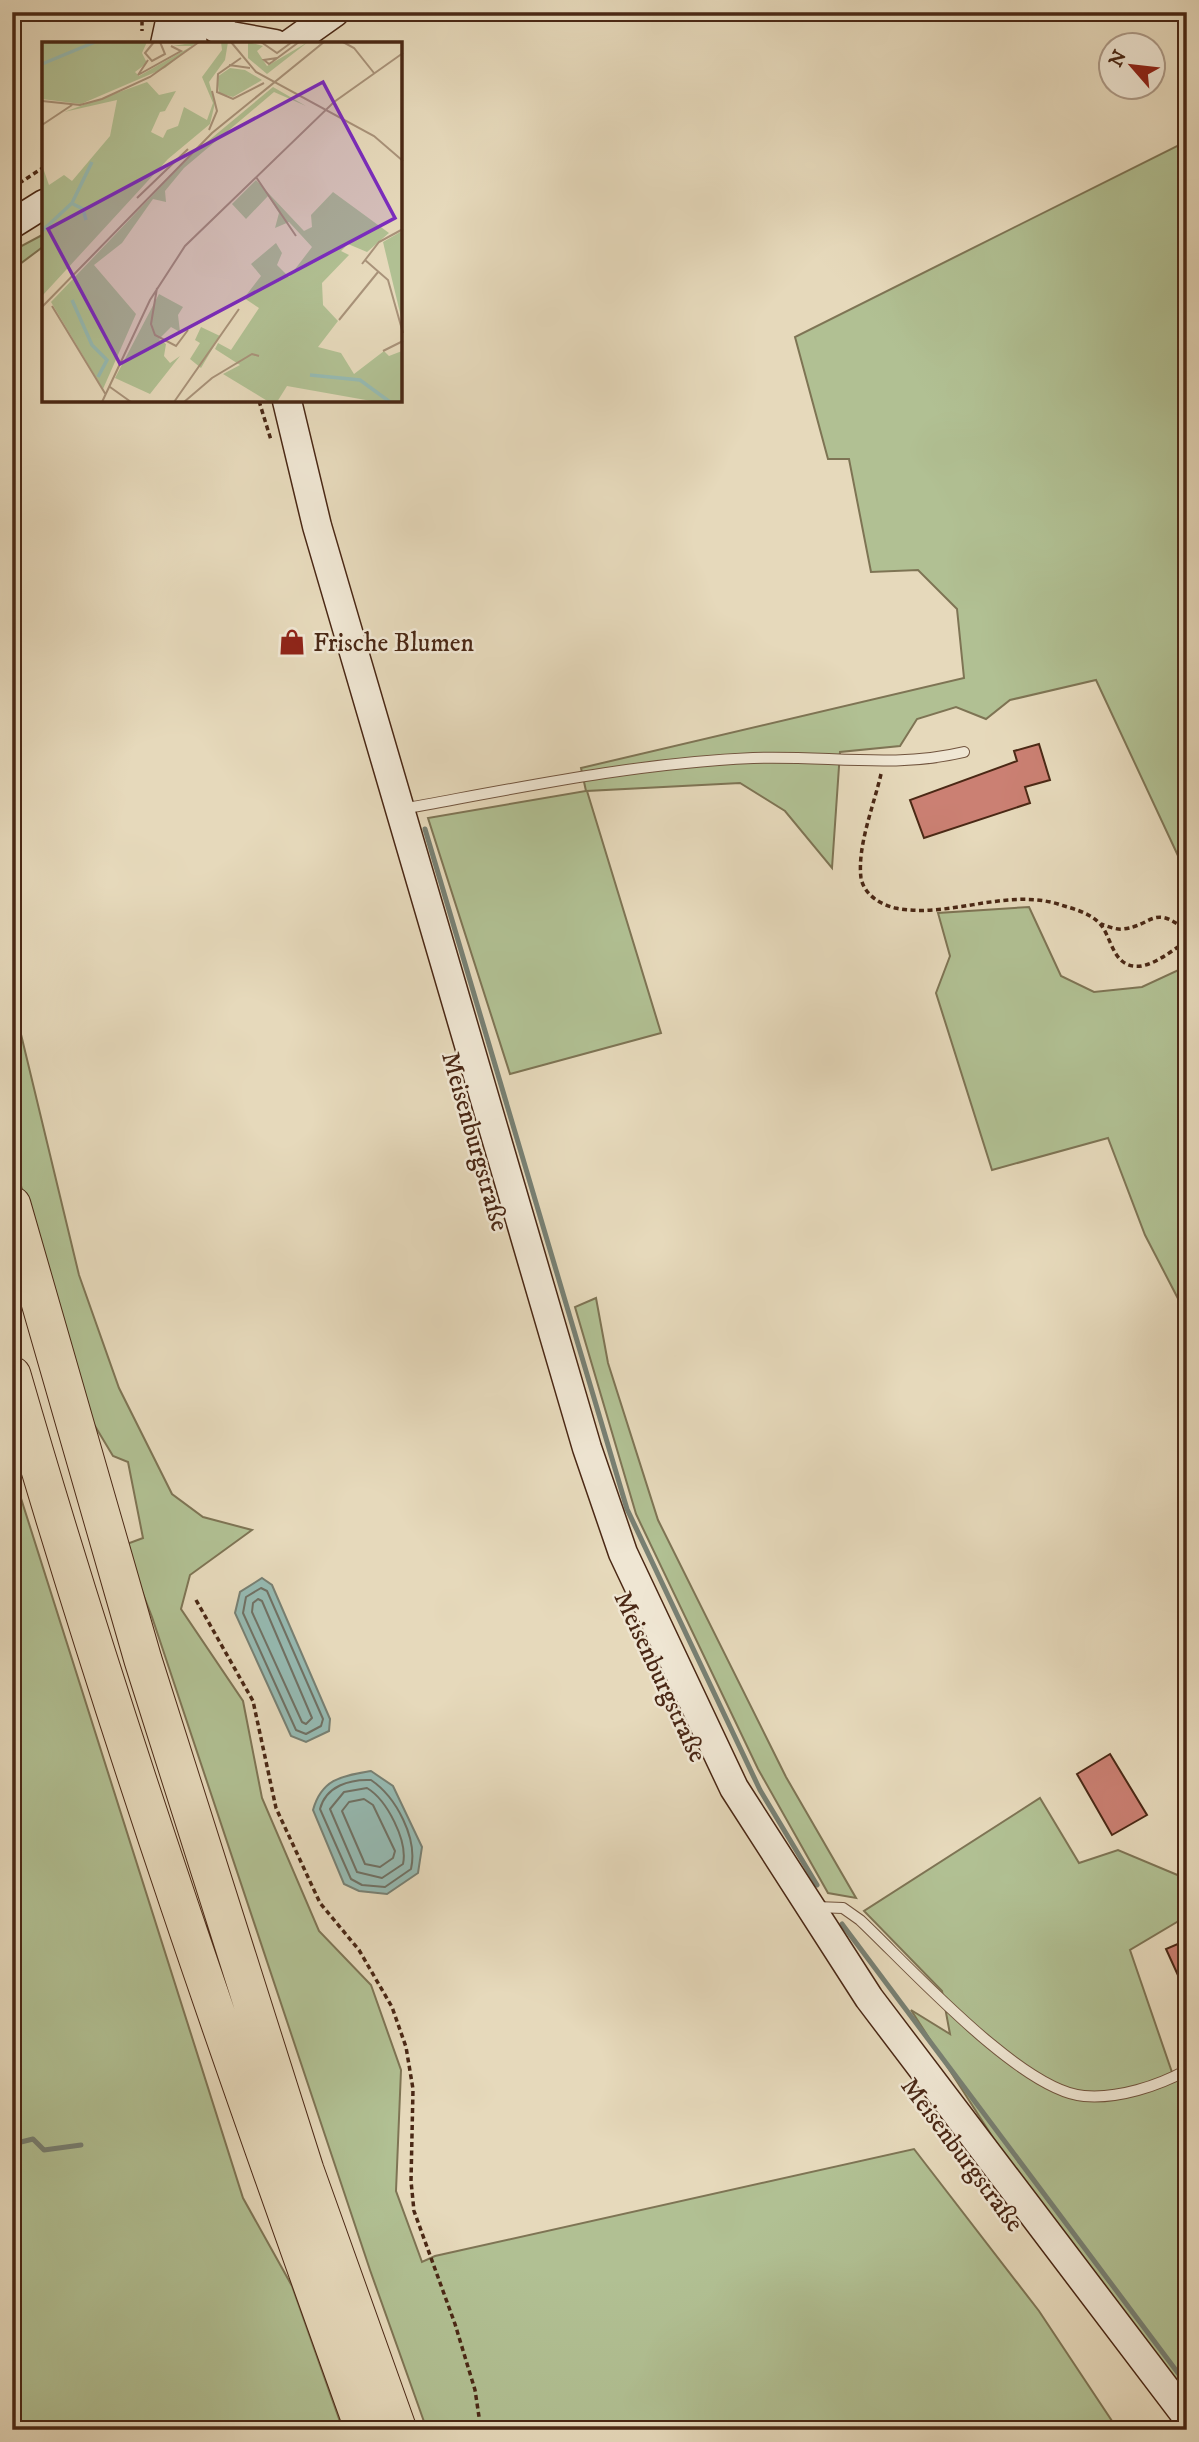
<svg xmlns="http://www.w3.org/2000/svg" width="1199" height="2442" font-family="'IM FELL DW Pica',serif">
<rect width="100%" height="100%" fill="#e6d9bb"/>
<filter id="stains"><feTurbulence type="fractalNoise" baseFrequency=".00286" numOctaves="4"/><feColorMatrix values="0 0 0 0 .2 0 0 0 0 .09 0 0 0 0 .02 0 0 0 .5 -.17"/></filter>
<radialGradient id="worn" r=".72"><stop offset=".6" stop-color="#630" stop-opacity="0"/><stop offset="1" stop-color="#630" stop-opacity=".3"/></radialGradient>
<!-- green -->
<path fill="#b1c093" stroke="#7e7454" stroke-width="2" d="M1187,141V875L1096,680L1010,700L986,719L956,707L917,719L900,746L840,752L832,868L785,811L740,783L587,791L661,1033L510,1074L428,818L586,791L581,768L964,678L957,609L918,570L871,572L849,459H828L795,337Z
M44,234V246L12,270V251Z
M1029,907L1061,976L1094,992L1142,987L1187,966V1316L1145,1235L1108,1138L992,1170L936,993L950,956L938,913Z
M12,997L79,1275L119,1388L172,1494L203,1517L252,1530L190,1575L181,1609L243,1701L262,1798L319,1931L371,1985L401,2070L396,2191L422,2262L435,2256L914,2149L1039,2311L1118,2430H427L370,2270L152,1617L124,1545L143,1538L128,1462L113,1456L89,1416L22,1190L12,1148Z
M596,1298L608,1363L658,1520L786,1777L856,1898L828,1893L758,1769L636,1514L575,1307Z
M12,1470L243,2198L292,2286L343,2430H12Z
M1040,1798L1079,1863L1118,1850L1187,1879V1916L1130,1950L1175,2081L1187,2074V2397L1008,2161L911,2010L950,2034L942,1991L864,1911Z"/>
<!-- water -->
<path fill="#96bab2" stroke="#788073" stroke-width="2" d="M262,1578L272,1585L330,1719L329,1731L306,1742L291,1736L235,1613L240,1592Z
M371,1771L393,1786L422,1847L418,1873L387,1894L359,1891L344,1884L313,1810C322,1778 343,1776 371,1771Z"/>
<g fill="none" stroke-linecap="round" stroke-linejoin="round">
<!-- shore -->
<path stroke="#707164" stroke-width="2" d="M261,1588L267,1591L323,1719L321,1726L306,1734L296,1730L243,1613L246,1597Z
M258,1599L262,1601L312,1718L306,1724L302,1722L252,1612L253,1603Z
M371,1780C396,1797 418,1838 411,1869L385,1887L362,1885L351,1879L320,1809C326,1786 350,1779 371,1780Z
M367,1788C387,1800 408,1841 403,1864L382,1878L357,1872L330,1809L344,1792Z
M364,1799L373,1805L395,1851L393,1858L380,1867L365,1864L342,1811L349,1802Z"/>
<!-- stream -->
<path stroke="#788073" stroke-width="5" d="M425,829L627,1509L760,1790L817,1885
M842,1924L1187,2385
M12,2138L21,2142L33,2139L44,2150L81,2145"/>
</g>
<!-- building -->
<path fill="#cb8073" stroke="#4a2815" stroke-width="2" d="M1039,744L1050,780L1025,787L1030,803L924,838L910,800L1017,761L1014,751Z
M1110,1754L1147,1815L1112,1835L1077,1774Z
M1187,1940V1995L1166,1949Z"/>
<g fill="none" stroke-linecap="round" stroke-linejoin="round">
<!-- lane casing -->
<g stroke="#71543e" stroke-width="12">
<path id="lane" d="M402,809C518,788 635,763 753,758C825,755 893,769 964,752
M816,1907L843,1908L860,1920C908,1965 1021,2091 1084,2096C1118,2099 1158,2086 1187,2070"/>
</g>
<!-- secondary casing -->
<g stroke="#4a2815" stroke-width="31">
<path id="secondary" d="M184,12L193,44
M186,12L231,36L275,44
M165,44L172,12
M290,44L335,12
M12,224L44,204
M287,401L317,526L587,1448L623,1553L734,1788L869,1998L1187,2417"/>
</g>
<!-- highway casing -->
<g stroke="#4a2815" stroke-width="39">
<path id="highway" d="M12,1205L143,1660L305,2170L398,2430
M12,1375C115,1731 238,2081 364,2430"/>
</g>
<!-- path -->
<path stroke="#4a2815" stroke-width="3.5" stroke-dasharray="5 3.5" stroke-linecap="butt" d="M142,12V31
M12,188L44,167
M259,401L271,440
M881,774C874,805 857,846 861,878C864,894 879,904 895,908C948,919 1005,888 1058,904C1073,909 1090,912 1101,925C1109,935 1112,953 1122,961C1141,977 1168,953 1184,943V929C1153,904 1152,926 1123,929C1116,930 1107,926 1101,924
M196,1600L253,1701L276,1808L320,1903L359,1950L392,2007L406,2047L413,2089L411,2181L414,2211L455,2324L475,2390L481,2430"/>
<!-- lane -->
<use href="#lane" stroke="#efe6d3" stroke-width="10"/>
<!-- secondary -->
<use href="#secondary" stroke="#efe6d3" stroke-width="28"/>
<!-- highway -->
<use href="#highway" stroke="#e6d9bb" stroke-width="37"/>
</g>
<!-- icons -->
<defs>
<g id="shop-bare" transform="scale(2.1)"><path d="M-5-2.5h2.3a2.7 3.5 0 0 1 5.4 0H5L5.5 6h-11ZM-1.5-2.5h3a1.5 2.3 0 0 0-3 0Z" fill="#8f2418" stroke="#efe6d3" stroke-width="2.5" paint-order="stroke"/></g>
</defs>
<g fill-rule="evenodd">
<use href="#shop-bare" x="292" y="642"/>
</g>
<g text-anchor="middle" stroke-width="5" stroke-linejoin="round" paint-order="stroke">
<!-- poi labels -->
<g font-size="26" fill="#4a2815" stroke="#efe6d3" text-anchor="start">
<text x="313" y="651">Frische Blumen</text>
</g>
<!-- street labels -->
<g font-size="26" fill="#4a2815" stroke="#efe6d3">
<text transform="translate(476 1141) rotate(74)" y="9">Meisenburgstraße</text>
<text transform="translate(661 1676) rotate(65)" y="9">Meisenburgstraße</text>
<text transform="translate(963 2154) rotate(53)" y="9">Meisenburgstraße</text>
</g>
</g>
<!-- overview -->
<g transform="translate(42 42)">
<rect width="360" height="360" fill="#e6d9bb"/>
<path d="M0,0H105L100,11L105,21L93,30L97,34L150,4H131L155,0L123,26L39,62L0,57ZM179,0H186L183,18L167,40L173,61L168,82L126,117L1,253L0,123L7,143L22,133L30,139L68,94L75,58L22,70L105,40L117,53L134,49L123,69L118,70L109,90L121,96L125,88L136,84L142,65L165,78L171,61L160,35L180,8ZM206,0L221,4L215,9L225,24L266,0L225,32L206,16ZM188,26L203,28L220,38L191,55L177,51L175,35ZM231,45L264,64L232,50L142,126L123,149L124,160L111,157L80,201L52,223L94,272L61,347L9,260L148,114ZM214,138L262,189L270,185L269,173L291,150L347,191L325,210L306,202L299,209L307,213L280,241L281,263L296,279L276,305L299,311L312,332L342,309L347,314L360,309V360H335L245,344L235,360H227L181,332L198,323L173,307L176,301L189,308L217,266L202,256L219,234L209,222L234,201L240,211L235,223L247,235L270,205L247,180L233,186L237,171L226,154L204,177L190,162ZM360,189V279L341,200ZM117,252L141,265L136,273L138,290L129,285L117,297L124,302L122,314L128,321L138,314L108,352L73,336ZM159,285L178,294L159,326L148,317L158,301L153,298Z" fill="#b1c093"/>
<path fill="none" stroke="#96bab2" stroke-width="3.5" d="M0,22L53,0M31,162L41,167L44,178M0,189L30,161L50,120M30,258L50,303L65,318L56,335M268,333L318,338L348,360"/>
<path fill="none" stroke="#a89279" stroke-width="2" d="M112,0L103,11L110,19L123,12L118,0M189,0L214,30L332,94L361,119M219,0L235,11L250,0M301,0L312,6L332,31M199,16L176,32L175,50L191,57L222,41M235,16L222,18L227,22L230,20L257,0M106,18L96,33L139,9L129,4M187,23L208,26M0,59L38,63L60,57L108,35L157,0M0,83L30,63M167,88L175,69L170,49M214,135L254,194M95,156L146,107M323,218L346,238L361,291M320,222L337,200L361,187M115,246L109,282L113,293L134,304L146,288M10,264L64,353M0,265L170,91L282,0M297,278L336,230M341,309L361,299M68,345L89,360M60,360L108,258L143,204L292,60L361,11M132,360L197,267M142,360L170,336L210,312L217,314"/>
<path fill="#7b2cbf" fill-opacity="0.15" stroke="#7b2cbf" stroke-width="3.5" d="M281,40L353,176L78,322L6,187Z"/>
<rect width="360" height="360" fill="none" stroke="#4a2815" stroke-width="3.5"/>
</g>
<!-- margin -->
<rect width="1199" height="2442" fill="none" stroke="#e6d9bb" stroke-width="42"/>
<rect x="14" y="14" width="1171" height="2414" fill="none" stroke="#4a2815" stroke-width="3.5"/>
<rect x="21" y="21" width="1157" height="2400" fill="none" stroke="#4a2815" stroke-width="2"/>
<!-- north arrow -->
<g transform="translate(1132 66) rotate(298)"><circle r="33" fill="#efe6d3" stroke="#ad9a87" stroke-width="2"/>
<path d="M0-5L12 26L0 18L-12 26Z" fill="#8f2418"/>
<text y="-10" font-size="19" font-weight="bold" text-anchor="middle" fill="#4a2815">N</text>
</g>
<rect width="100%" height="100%" filter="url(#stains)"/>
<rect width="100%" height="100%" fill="url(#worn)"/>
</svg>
